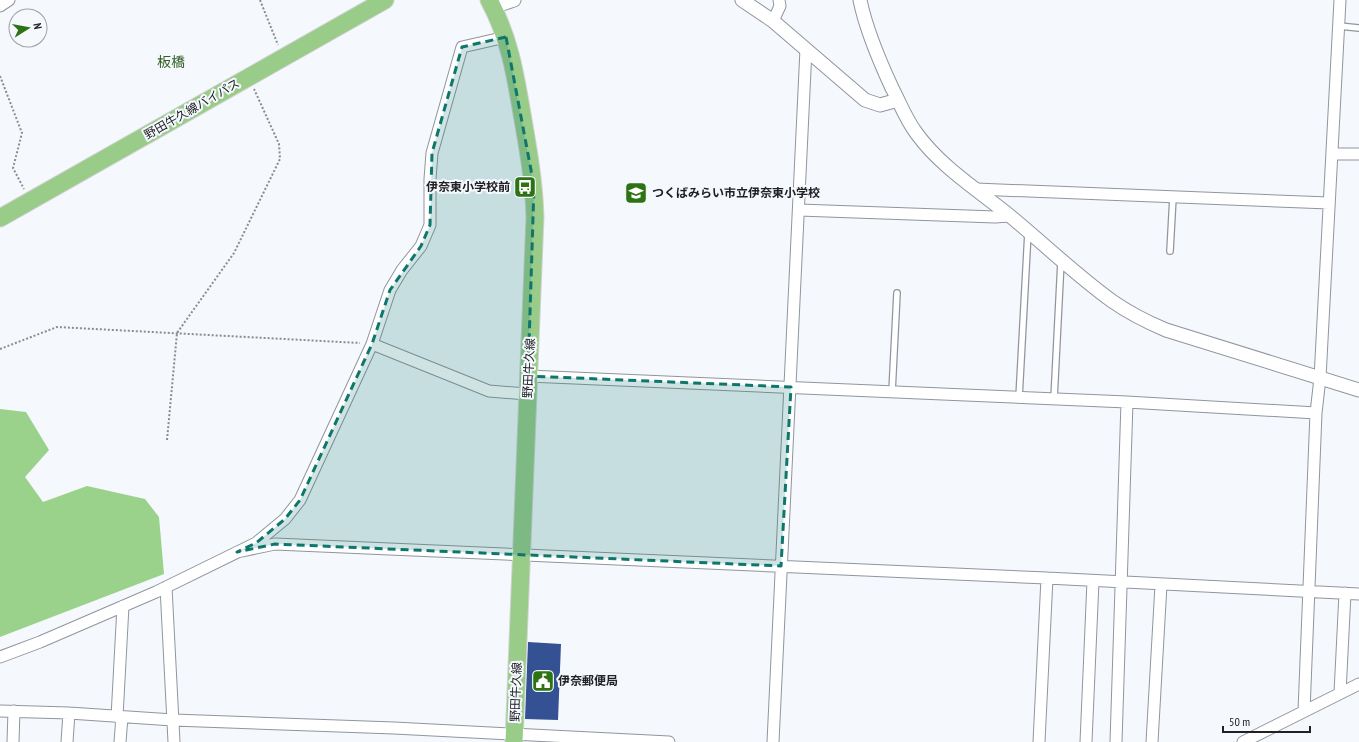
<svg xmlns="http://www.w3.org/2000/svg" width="1359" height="742" font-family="'PT Sans Narrow','Noto Sans JP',sans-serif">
<rect width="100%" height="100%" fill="#f5f8fd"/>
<!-- forest -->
<path fill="#9ad28b" d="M0,409L26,412L49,450L25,477L43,502L87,486L145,499L159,517L164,574L0,637Z"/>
<!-- building -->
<path fill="#345193" d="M528,642L561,644L558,720L525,719Z"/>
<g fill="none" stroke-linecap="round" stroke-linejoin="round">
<!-- service casing -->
<g stroke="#90959e" stroke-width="8">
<path id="service" d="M1339,26L1359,28
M1170,251L1173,197
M892,392L897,293
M1019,398L1028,232
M1054,399L1061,261"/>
</g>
<!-- minor casing -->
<g stroke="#90959e" stroke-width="13">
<path id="minor" d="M0,6L9,0
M773,21L780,6L779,0
M1332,154H1359
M976,189L1329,203
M799,210L995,217L1010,216
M372,344L489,391L527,394
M528,376L1127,402L1316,413
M237,552L275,544L1047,578L1359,594
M166,587L174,742
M0,657L40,642L156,592L256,543L285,519L300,500L372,344L390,290L402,270L421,246L430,225V179L432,153L462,47L506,37
M1340,693L1345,593
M0,711L69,713L173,720L394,728L669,742
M1304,711L1316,413L1320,378L1340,0
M117,717L123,606
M13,742L14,711
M67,742L69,713
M120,742L122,717
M773,742L806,49
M1039,742L1047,578
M1086,742L1093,581
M1116,742L1127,402
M1152,742L1161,585
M1243,742L1359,684"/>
</g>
<!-- tertiary casing -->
<g stroke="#90959e" stroke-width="15">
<path id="tertiary" d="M742,0L773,21L865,100L880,105L898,100
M860,0C866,30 879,60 892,88C900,103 906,120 917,134C941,167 978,190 1010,216C1044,244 1076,275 1112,301C1129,313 1147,322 1166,330L1359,390
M493,7L514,0"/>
</g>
<!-- primary casing -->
<g stroke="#d2d3d3" stroke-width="19">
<path id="primary" d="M489,0C509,37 515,72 522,114C528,148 534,182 535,217L514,742
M0,218L385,0"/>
</g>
<!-- path -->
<path stroke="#8a8c91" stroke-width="2" stroke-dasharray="2 2" stroke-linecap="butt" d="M260,0L278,45
M0,76L22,133L13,168L24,189
M0,349L57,327L360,343
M167,440L177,333L234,253L280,159L279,144L254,89"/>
<!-- service -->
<use href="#service" stroke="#fff" stroke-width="5.5"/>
<!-- minor -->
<use href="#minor" stroke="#fff" stroke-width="11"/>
<!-- tertiary -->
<use href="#tertiary" stroke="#fff" stroke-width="13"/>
<!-- primary -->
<use href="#primary" stroke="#99cb89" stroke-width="17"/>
</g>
<!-- marked area -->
<path fill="#0f766e" fill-opacity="0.2" stroke="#0f766e" stroke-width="3" stroke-dasharray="8 5" stroke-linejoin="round" d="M506,37L534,186L528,376L791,387L781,566L275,544L237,552L256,543L285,519L300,500L372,344L390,290L421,246L430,225L432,153L462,47Z"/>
<!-- icons -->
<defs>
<g id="bus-square" transform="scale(1.15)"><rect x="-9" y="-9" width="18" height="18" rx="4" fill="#2d7313" stroke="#f5f8fd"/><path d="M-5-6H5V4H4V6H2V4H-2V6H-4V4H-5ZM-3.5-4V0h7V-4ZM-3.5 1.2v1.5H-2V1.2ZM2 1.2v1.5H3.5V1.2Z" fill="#fff"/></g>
<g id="school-square" transform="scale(1.15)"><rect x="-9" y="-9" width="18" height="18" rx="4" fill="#2d7313" stroke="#f5f8fd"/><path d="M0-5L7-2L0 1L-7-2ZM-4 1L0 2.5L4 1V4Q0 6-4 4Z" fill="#fff"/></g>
<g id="civic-square" transform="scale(1.15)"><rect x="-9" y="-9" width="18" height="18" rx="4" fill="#2d7313" stroke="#f5f8fd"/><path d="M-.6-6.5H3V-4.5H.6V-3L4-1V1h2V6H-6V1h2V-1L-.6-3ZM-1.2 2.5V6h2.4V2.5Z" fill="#fff"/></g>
</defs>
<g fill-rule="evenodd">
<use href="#bus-square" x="525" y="187"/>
<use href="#school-square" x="636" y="193"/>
<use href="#civic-square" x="543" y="681"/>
</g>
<g text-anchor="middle" stroke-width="4" stroke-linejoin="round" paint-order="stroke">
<!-- street labels -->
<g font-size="12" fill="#202125" stroke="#f5f8fd">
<text transform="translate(192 109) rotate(-30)" y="4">野田牛久線バイパス</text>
<text transform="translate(529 368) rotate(-87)" y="4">野田牛久線</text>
<text transform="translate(516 692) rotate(-88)" y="4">野田牛久線</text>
</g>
<!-- poi labels -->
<g font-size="12" font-weight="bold" fill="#202125" stroke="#f5f8fd" text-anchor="start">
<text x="510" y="191" text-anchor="end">伊奈東小学校前</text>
<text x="652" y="197">つくばみらい市立伊奈東小学校</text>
<text x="558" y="685">伊奈郵便局</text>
</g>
<!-- quarter labels -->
<g font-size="14" fill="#335f26" stroke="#f5f8fd">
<text x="171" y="67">板橋</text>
</g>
</g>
<!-- north arrow -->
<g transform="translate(28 28) rotate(79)"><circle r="19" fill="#f5f8fd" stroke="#a0a2a7"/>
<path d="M0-3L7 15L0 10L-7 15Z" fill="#2d7313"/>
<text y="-6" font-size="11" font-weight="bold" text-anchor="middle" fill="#202125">N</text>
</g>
<!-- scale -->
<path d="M1223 726v6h87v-6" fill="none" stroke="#202125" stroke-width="2"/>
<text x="1229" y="726" font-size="12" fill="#202125" stroke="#f5f8fd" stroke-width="3" paint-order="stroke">50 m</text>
</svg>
